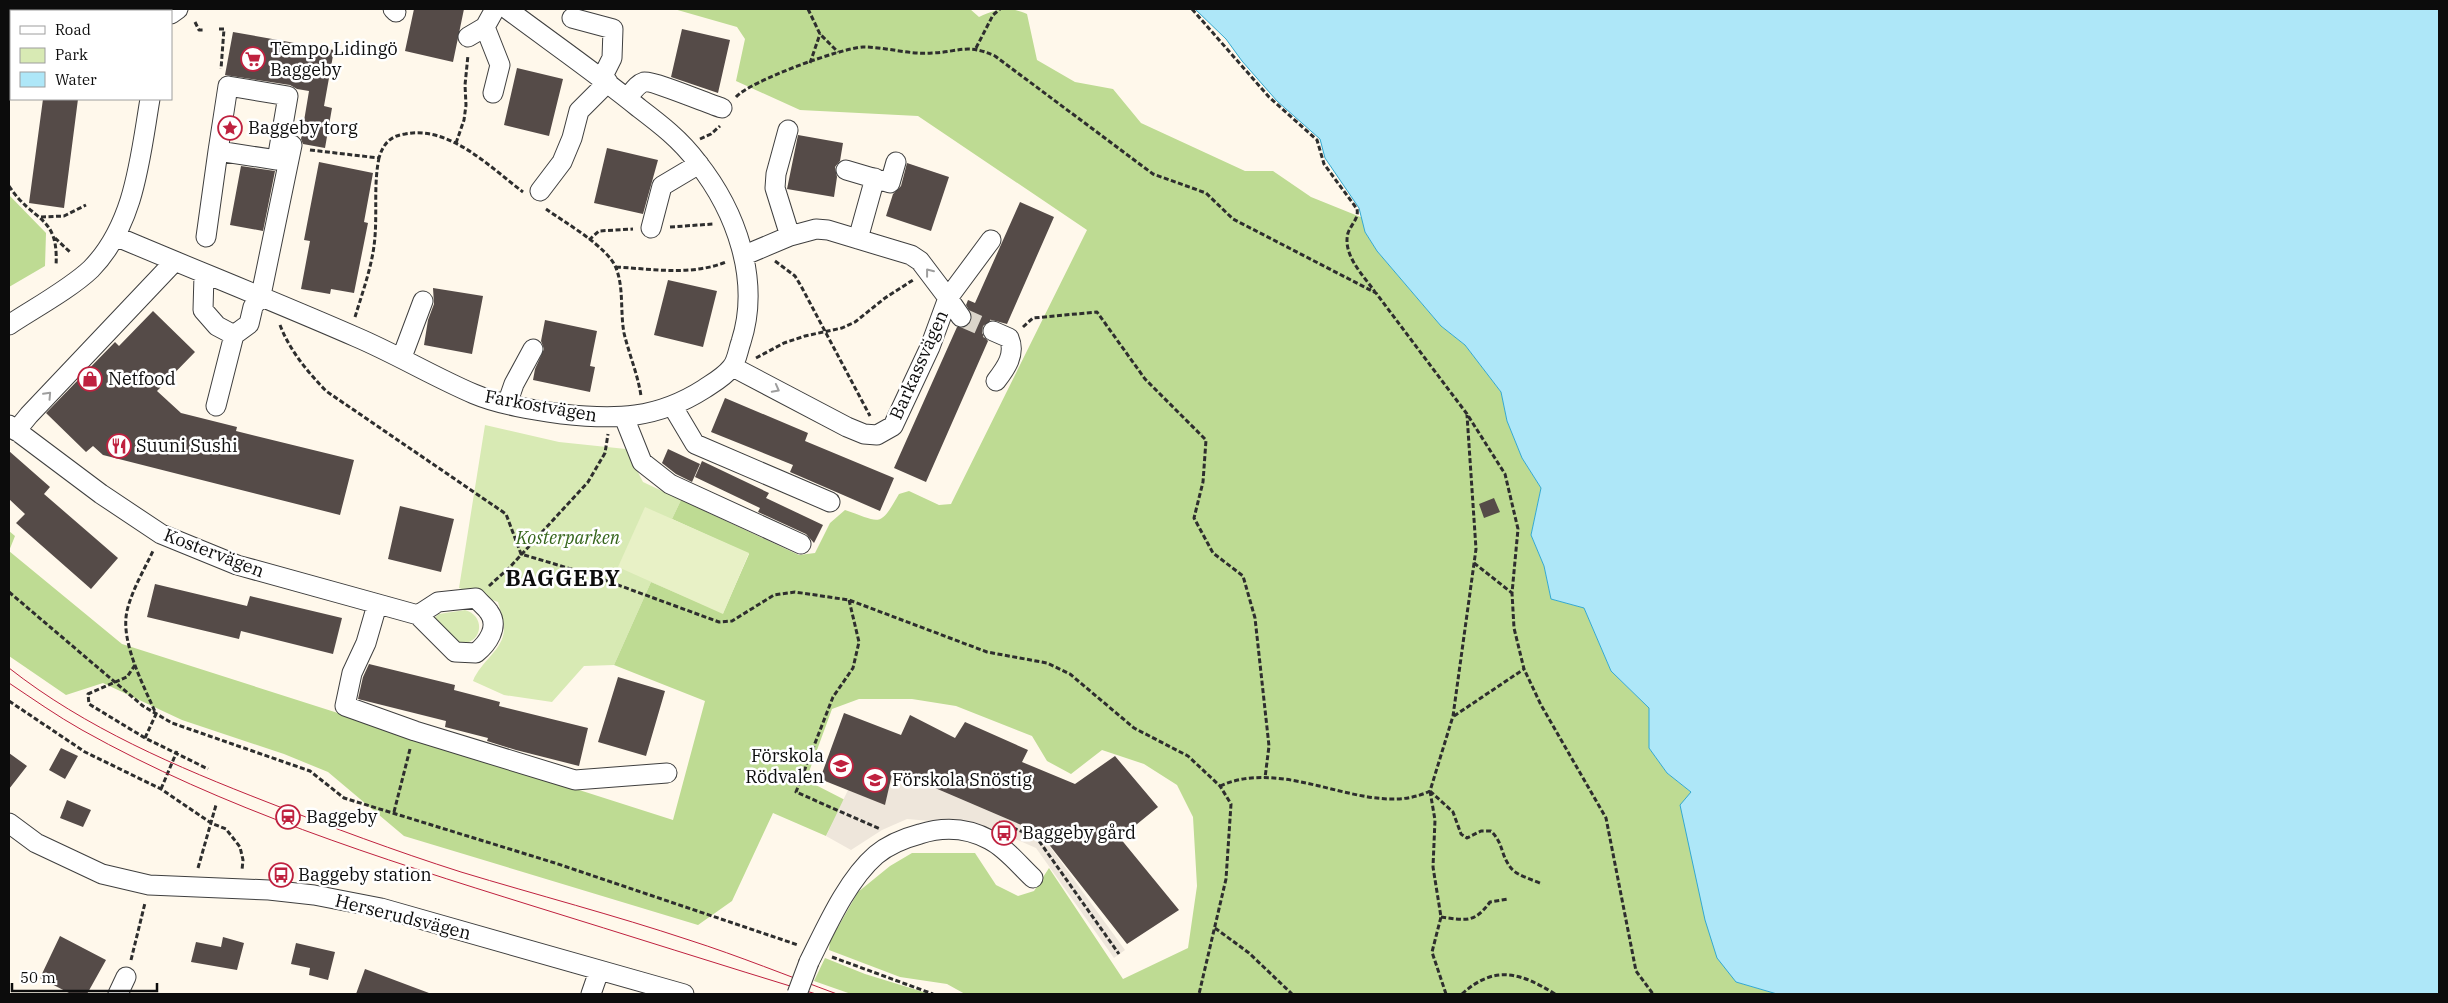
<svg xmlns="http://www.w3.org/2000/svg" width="2448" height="1003" font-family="'IBM Plex Serif',serif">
<rect width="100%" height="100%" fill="#fff8eb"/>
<!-- green -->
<path fill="#d8eab4" d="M485,425L559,442L626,449L643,482L681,500L672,519L723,614L651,582L614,665L584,666L552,702L504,695L473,681C481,661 503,650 504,630C504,621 500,610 498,602L459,588Z
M465,610C487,616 482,646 459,643L433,619L439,614Z"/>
<!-- forest -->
<path fill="#bedb93" d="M674,9H970L979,17C996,9 1009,6 1027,14L1037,60L1075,82L1113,89L1141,123L1245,171H1273L1311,197L1363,218L1365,232L1377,251L1441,326L1465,345L1501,392L1507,421L1522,458L1541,488L1531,535L1544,566L1551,599L1584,608L1611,671L1649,708V748L1667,773L1691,792L1736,982L1777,994H965L947,984L900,977L829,950L830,941L858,892L890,866L912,853H975L996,885L1018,896L1034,891L1049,868L1123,979L1188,948L1197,886L1193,817L1177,785L1144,764L1102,750L1071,774L1047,761L1032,736L956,706L912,699H859L832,709L806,780L845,800L826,836L773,813L732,901L698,925L404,836L328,772L284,754L182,720L103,683L66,695L9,656V531L15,536L9,551L122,644L673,820L705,701L614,665L651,582L723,613L749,554L672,519L681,500L799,555L815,553L830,523L845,510C881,522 879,529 899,494L909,491L939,505L951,504L1087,230L918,116L800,110L736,81L745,39L737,27Z
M9,195L46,233L45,266L9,287Z
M825,958L865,974L930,994H851L814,981Z"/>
<!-- pitch -->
<path fill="#e8f1c6" d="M645,507L749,553L723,614L618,567Z"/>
<!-- plaza -->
<path fill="#eee6db" d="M893,770L1040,833L1125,950L1114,958L1036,848L1013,838L953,823L907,819L882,830L851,850L826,836L848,790L885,804Z"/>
<!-- water -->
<path fill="#aee7f8" stroke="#33a8d0" d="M1195,9H2439V994H1777L1736,982L1717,958L1705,920L1680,805L1691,792L1667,773L1649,748V708L1611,671L1584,608L1551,599L1544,566L1531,535L1541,488L1522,458L1507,421L1501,392L1465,345L1441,326L1377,251L1365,232L1359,208L1325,158L1320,139L1277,101L1242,61L1226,39Z"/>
<!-- building -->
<path fill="#554b48" d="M414,9H464L453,62L405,51Z
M682,29L730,40L718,93L671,77Z
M233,32L334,50L324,106L332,108L325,148L303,144L301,139L309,91L297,89L290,85L225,75Z
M517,68L563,79L549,136L504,125Z
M43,99H78L64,208L29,203Z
M798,135L843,143L840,161L835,167L837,177L834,197L787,189Z
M607,148L658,160L643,214L594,203Z
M319,162L373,173L364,222L368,223L354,293L331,289L330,294L301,289L310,241L304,240Z
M907,163L949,177L931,231L886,216L893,194L901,186Z
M241,166L275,171L263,231L230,225Z
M1020,202L1054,217L1007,324L992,320L983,326L982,333L988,341L926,482L894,468L957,327L967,326L971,321L972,316L966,305L968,300L975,303Z
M668,280L717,291L703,347L654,335Z
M433,288L483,296L472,354L424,345L428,320L434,304Z
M153,311L195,352L157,391L181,413L237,427L236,431L354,460L340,515L103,455L93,446L86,452L46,413L115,342L119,346Z
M545,320L597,331L590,366L595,367L590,392L533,380L535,369L544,349L541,341Z
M725,398L808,433L805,441L894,478L880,511L790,472L793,465L711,432Z
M668,449L700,464L692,482L676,474L662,463Z
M9,451L50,487L44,494L118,558L91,589L16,523L25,514L9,499Z
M702,461L769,493L766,498L823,525L814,543L806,534L758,512L760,508L695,477Z
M1494,498L1500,512L1484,518L1479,504Z
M400,506L454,519L441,572L388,559Z
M155,584L247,606L250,596L342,618L333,654L241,631L239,639L147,617Z
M369,664L455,685L454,690L500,702L499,706L588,728L579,766L516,750L487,741L488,738L445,727L446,721L358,699L363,677Z
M618,677L665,691L646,756L598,742Z
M844,713L901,735L910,715L955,738L965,722L1028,750L1022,762L1075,784L1115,756L1158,807L1120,838L1179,910L1127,944L1040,833L893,770L885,805L820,779Z
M61,748L78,756L65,779L49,770Z
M9,753L27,766L9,789Z
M67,800L91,810L83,827L60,818Z
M60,936L106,960L87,994H71L40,978Z
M223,937L244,943L237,970L191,962L196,942L221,947Z
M296,943L335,952L328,980L309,975L310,968L291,964Z
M365,969L429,993V994H356Z"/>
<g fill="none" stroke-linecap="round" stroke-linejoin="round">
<!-- minor-tunnel -->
<path stroke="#dbd5ca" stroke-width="19" stroke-dasharray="19 9" stroke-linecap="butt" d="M961,317L993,331"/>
<!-- minor casing -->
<g stroke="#3f3f3f" stroke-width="21">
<path id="minor" d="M137,9L139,11
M393,9L396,12
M171,14L178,9
M572,18L613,29L612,58L602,78
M468,37L485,27
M228,86L288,96L277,160L218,151Z
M493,93L500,65L485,27L495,9
M627,98C632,93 637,84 644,82C652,80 709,104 722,108
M788,130L776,174L775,188L790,236
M846,170L890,183L896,162
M540,191L562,162L572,138L579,111L608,82
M651,228L662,186L699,164
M115,236C195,270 276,302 356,337C396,354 434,377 474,394C500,405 534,410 562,414C616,420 657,419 704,389C713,383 724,377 731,368C737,362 738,350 741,342C761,280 736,211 697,162C681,140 660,124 639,108C596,73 551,42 507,9
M206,237L218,151
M858,239L875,178
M204,275L203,310L217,326L234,335L216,406
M961,317L948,298L991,240
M9,325C33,309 70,289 91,269C135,224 140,158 150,99
M993,331L1009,338C1016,354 1006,368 996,381
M234,335L249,324L253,307L261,295L292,145
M402,357L423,301
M733,367L847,427L864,434L877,435L893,426L930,347L948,298L920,261L911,255L828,230L816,229L790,236L745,255
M507,404L514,384L533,349
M673,407L695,444L830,502
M624,417L642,462L670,484L801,544
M9,425L101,494L161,534L237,565L418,615L455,652L476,653C487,644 500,627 489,612C486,607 480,603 476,598L438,602L418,615
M16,431L29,415L174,262
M377,605L366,643L352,673L345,706L415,731L575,780L667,773
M9,823L36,843L102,874L149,885L269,890L314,895L381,908L684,994
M809,962C826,928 847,880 876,855C888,845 905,838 920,834C945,826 968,828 990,840C1006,848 1020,866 1033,878
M118,994L126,977
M591,994L599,971"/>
</g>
<!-- path -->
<path stroke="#2e2e2e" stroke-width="3" stroke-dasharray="5 2.5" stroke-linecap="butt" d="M808,9L820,34L838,52
M1192,9L1269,97L1317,140L1324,164L1357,209C1359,219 1351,224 1348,233C1342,255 1364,276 1375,292
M195,22L199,30H205
M219,29H224L221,69
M976,48L993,15L1000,9
M810,63L820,34
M736,97C750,81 841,48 863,47C886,47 911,55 932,53C959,52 967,43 995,56L1153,174L1206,193L1233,219L1376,293L1467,414L1505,474L1518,529L1512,593L1514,628L1524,669L1541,705L1606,818L1636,971L1653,994
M700,139L711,134L720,126
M456,143L464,120L466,105L465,85L468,55
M310,150L379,158C383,144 390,136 405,134C449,125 490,167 523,192
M9,186C33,223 59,214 56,266
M546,209C564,222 608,247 616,268C624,288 620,311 624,333C629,354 638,375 641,396
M41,217L64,216L86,205
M670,227L713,224
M55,238L71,253
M589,240L599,231L633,229
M775,261L795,276L801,286L870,416
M616,267C653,269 691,276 726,262
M355,317C362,294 371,269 374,246C378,216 373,187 379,158
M280,325C290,351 307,371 326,391L506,514L521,554L588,574L719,622L732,621L774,595L795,592L849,600L987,652L1047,663L1070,674L1134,728L1188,756L1220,786L1231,804L1226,879L1199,994
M1023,327L1033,318L1097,312L1145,379L1206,440L1203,482L1194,518L1213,553L1243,576L1255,618L1269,746L1265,778
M756,358L784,343L805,336L842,328L855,322L885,298L913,280
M1474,563L1512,593
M489,586L510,567L588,482L605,453L608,434
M9,592L143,706L172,723L310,771L344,798L555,863L798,945
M849,600L859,642L853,668L833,697L796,792L880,829
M135,665L127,677L88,694L89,704L145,738L208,769
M9,701L85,752L161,789L211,823L226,829L240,847L243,860L242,870
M1454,716L1524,669
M145,738L156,714C144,686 120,642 127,611C132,590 144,570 153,551
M1220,786C1289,755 1369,821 1430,791L1453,716L1476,549L1467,415
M161,789L177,751
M1430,791L1435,820L1433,867L1441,917L1432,952L1446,994
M1430,791L1453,812L1461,834L1467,838L1481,831H1491C1504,844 1500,854 1511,868C1517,876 1534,880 1542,884
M394,812L410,749
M999,822L1037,838L1119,954
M198,868L216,805
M1441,917C1465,920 1474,924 1490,902L1508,899
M1215,928L1249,953L1292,994
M832,957L933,994
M131,960L145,903
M1462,994C1495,964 1521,973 1555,994"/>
<!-- minor -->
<use href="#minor" stroke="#fff" stroke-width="19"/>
<!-- tram -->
<path stroke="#bf213f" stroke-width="1" d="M9,668C85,728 177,767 267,802C331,827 395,851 461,872C537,895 614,915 689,940C739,956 788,976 837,994
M9,683C33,699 57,716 82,730C223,809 379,858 533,906C627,935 721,965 816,994"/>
<!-- minor-bridge casing -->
<g stroke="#3f3f3f" stroke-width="21" stroke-linecap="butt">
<path id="minor-bridge" d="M797,994L809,962"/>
</g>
<!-- minor-bridge -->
<use href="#minor-bridge" stroke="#fff" stroke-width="19"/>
</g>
<!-- one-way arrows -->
<defs><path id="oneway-chevron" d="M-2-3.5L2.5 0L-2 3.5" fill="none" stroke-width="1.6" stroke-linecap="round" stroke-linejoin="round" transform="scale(1.25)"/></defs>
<g stroke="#9e9e9e">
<use href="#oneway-chevron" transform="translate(929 272) rotate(-128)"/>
<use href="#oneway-chevron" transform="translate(776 389) rotate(28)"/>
<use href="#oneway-chevron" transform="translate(48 395) rotate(-47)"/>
</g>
<!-- icons -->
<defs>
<g id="supermarket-ring" transform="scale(1.25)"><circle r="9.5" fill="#fff" stroke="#bf213f" stroke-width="1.5"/><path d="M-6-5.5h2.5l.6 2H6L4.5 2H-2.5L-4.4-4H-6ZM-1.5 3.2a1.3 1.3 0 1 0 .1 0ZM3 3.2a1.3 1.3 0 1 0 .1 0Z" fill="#bf213f"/></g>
<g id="sight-ring" transform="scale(1.25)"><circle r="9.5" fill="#fff" stroke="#bf213f" stroke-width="1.5"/><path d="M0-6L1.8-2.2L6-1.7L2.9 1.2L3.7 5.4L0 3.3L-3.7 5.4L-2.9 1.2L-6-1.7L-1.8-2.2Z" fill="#bf213f"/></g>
<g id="shop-ring" transform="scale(1.25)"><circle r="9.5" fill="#fff" stroke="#bf213f" stroke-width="1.5"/><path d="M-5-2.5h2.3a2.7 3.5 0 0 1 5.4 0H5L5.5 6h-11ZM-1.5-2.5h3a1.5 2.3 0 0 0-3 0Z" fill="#bf213f"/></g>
<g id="restaurant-ring" transform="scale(1.25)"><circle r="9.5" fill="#fff" stroke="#bf213f" stroke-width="1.5"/><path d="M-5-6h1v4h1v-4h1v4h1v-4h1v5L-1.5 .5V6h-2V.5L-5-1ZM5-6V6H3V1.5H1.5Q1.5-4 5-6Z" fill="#bf213f"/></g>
<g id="school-ring" transform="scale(1.25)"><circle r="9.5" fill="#fff" stroke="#bf213f" stroke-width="1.5"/><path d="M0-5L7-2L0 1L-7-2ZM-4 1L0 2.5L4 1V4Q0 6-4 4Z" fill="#bf213f"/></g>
<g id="station-ring" transform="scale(1.25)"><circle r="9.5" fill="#fff" stroke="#bf213f" stroke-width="1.5"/><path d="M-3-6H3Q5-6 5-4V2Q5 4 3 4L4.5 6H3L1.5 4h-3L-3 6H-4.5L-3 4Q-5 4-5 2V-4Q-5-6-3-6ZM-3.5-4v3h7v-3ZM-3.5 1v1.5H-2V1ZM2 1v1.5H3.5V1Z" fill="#bf213f"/></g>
<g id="bus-ring" transform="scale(1.25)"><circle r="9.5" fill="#fff" stroke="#bf213f" stroke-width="1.5"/><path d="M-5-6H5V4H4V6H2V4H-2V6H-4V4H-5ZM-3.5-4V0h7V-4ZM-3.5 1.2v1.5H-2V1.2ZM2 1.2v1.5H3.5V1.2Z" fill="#bf213f"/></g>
</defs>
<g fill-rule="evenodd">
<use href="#supermarket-ring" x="253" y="59"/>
<use href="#sight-ring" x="230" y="128"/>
<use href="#shop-ring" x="90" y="379"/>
<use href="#restaurant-ring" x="119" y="446"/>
<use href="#school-ring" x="841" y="766"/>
<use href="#school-ring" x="875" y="780"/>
<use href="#station-ring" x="288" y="817"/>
<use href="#bus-ring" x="1004" y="833"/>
<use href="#bus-ring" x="281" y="875"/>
</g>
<g text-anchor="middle" stroke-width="5" stroke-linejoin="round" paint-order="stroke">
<!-- poi labels -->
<g font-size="18" fill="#0c0c0c" stroke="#fff" text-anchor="start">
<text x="270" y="55">Tempo Lidingö<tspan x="270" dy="21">Baggeby</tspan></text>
<text x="248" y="134">Baggeby torg</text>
<text x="108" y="385">Netfood</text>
<text x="136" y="452">Suuni Sushi</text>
<text x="824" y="762" text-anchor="end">Förskola<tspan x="824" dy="21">Rödvalen</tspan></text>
<text x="892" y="786">Förskola Snöstig</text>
<text x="306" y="823">Baggeby</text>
<text x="1022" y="839">Baggeby gård</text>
<text x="298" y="881">Baggeby station</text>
</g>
<!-- street labels -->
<g font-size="18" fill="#0c0c0c" stroke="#fff">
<text transform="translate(919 365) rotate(-66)" y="6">Barkassvägen</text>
<text transform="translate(541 406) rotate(10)" y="6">Farkostvägen</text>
<text transform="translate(214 553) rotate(21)" y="6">Kostervägen</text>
<text transform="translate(403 917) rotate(14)" y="6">Herserudsvägen</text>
</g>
<!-- park labels -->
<g font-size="18" font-style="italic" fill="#35651b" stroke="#fff">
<text x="568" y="544">Kosterparken</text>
</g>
<!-- district labels -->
<g font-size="22" font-weight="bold" letter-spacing="1" fill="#0c0c0c" stroke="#fff">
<text x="563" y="586">BAGGEBY</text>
</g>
</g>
<!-- border -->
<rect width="2448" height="1003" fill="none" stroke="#0c0c0c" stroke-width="20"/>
<!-- legend -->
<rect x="10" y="10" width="162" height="90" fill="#ffffff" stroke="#9e9e9e"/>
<rect x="20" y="26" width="25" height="8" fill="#ffffff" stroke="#9e9e9e"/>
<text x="55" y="35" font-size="15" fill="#0c0c0c">Road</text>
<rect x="20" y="48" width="25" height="15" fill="#d8eab4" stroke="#9e9e9e"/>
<text x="55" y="60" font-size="15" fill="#0c0c0c">Park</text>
<rect x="20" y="72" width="25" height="15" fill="#aee7f8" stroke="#9e9e9e"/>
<text x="55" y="85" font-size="15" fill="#0c0c0c">Water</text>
<!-- scale -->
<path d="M12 983v8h145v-8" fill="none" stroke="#0c0c0c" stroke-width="2.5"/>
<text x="20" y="983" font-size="15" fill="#0c0c0c" stroke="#ffffff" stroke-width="4" paint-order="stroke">50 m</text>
</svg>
